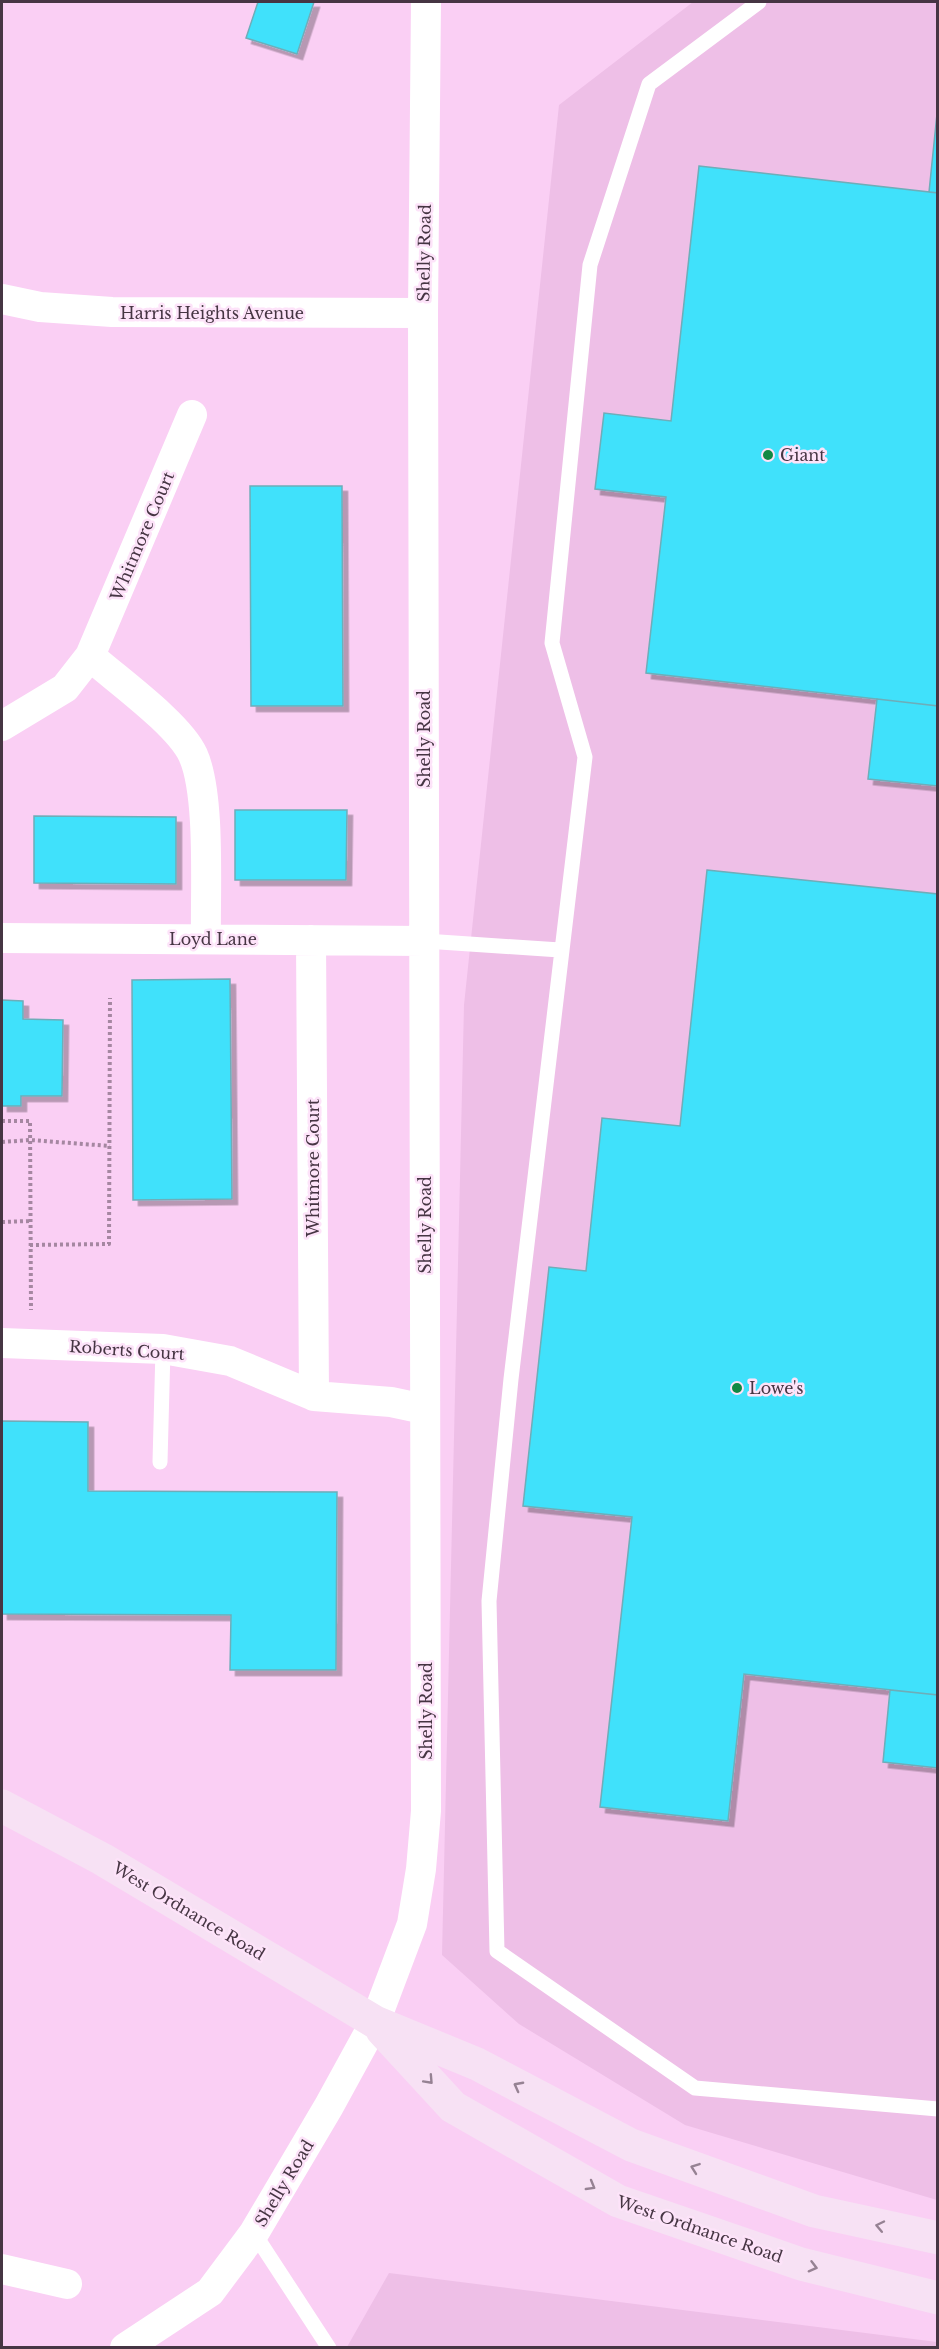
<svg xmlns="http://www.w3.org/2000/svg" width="939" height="2349" font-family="'Libre Baskerville',serif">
<defs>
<filter id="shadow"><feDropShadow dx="5.5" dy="5.5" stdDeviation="0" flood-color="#0004"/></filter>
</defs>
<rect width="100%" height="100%" fill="#facff4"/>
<!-- built -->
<path fill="#eebfe7" d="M693,2H937V2200L685,2125L519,2024L442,1955L464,1005L559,105Z
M389,2273L937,2342V2347H347Z"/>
<!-- building -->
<path fill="#3fe1fb" stroke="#6eadb9" stroke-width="1.5" filter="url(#shadow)" d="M258,2H314L297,54L246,38Z
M938,104V193L929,192Z
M699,166L938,193V706L646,673L666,497L595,489L604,413L671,421Z
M250,486H342L343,706H251Z
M877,699L938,706V786L868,779Z
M235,810H347L346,880H235Z
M34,816L176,817V884L34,883Z
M707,870L938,894V1695L744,1674L728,1821L600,1807L632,1517L523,1506L549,1267L586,1271L602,1118L680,1126Z
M230,979L232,1199L133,1200L132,980Z
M2,1000L23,1001V1019L63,1020L62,1096H21V1106H2Z
M2,1421L88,1422V1491L337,1492L336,1670H230L231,1615L2,1614Z
M890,1690L938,1695V1768L883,1762Z"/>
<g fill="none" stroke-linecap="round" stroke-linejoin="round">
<!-- path -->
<path stroke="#a587a1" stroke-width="4" stroke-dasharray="3 3" stroke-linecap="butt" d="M2,1121H30L31,1310
M2,1142L30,1140L110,1146
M2,1222L30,1221
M30,1245L109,1244L110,998"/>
<!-- lane -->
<path stroke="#fff" stroke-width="15" d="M759,2L649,84L590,265L552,643L585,757L511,1379L489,1601L497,1951L695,2088L938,2109
M425,941L560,950
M160,1462L163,1349
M254,2233L329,2348"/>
<!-- street -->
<path stroke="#fff" stroke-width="30" d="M2,299L40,307L112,312L423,313
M90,656C117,680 179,724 193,755C211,795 205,892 206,939
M2,726L65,688L90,656L192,415
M2,938L425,941
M311,940L314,1396
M2,1343L163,1349L230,1361L314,1396L391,1402L424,1409
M2,2269L67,2284
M125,2348L210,2292L254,2233L329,2106L375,2022L412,1924L421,1869L426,1811L423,313L426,2"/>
<!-- secondary -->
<path stroke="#f7e1f4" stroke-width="33" d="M2,1806L102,1859L375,2022L477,2064L631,2145L814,2211L938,2238
M382,2030L453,2107L618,2201L801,2264L938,2298"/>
</g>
<!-- one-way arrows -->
<defs><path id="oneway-chevron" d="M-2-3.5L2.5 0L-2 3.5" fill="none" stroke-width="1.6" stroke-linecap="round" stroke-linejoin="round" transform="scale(1.5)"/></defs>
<g stroke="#968293">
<use href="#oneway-chevron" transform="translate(429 2080) rotate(47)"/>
<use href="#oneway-chevron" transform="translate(518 2086) rotate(-152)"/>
<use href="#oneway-chevron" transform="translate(695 2168) rotate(-160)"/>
<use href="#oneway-chevron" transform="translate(591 2186) rotate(30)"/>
<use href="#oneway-chevron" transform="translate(880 2226) rotate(-168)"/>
<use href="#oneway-chevron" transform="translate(813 2267) rotate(15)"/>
</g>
<!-- markers -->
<g fill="#108944" stroke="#fde3f9" stroke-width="2">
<circle cx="768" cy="455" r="6"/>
<circle cx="737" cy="1388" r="6"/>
</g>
<g text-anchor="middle" stroke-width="5" stroke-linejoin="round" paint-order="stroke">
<!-- street labels -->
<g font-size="16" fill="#463543" stroke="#fde3f9">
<text transform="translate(424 253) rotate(-89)" y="6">Shelly Road</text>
<text x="212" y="319">Harris Heights Avenue</text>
<text transform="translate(142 536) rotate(-67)" y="6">Whitmore Court</text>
<text transform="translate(424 739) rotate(-90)" y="6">Shelly Road</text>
<text x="213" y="945">Loyd Lane</text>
<text transform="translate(313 1168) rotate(-90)" y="6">Whitmore Court</text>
<text transform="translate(425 1225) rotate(-90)" y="6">Shelly Road</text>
<text transform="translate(127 1350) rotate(4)" y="6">Roberts Court</text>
<text transform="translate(426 1711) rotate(-90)" y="6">Shelly Road</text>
<text transform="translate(189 1911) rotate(31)" y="6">West Ordnance Road</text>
<text transform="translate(284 2183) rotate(-59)" y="6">Shelly Road</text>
<text transform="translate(700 2229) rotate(19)" y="6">West Ordnance Road</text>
</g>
<!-- poi labels -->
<g font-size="16" fill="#463543" stroke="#fde3f9" text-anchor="start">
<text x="780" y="461">Giant</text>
<text x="749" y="1394">Lowe's</text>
</g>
</g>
<!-- border -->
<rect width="939" height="2349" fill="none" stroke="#463543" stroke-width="6"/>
</svg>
